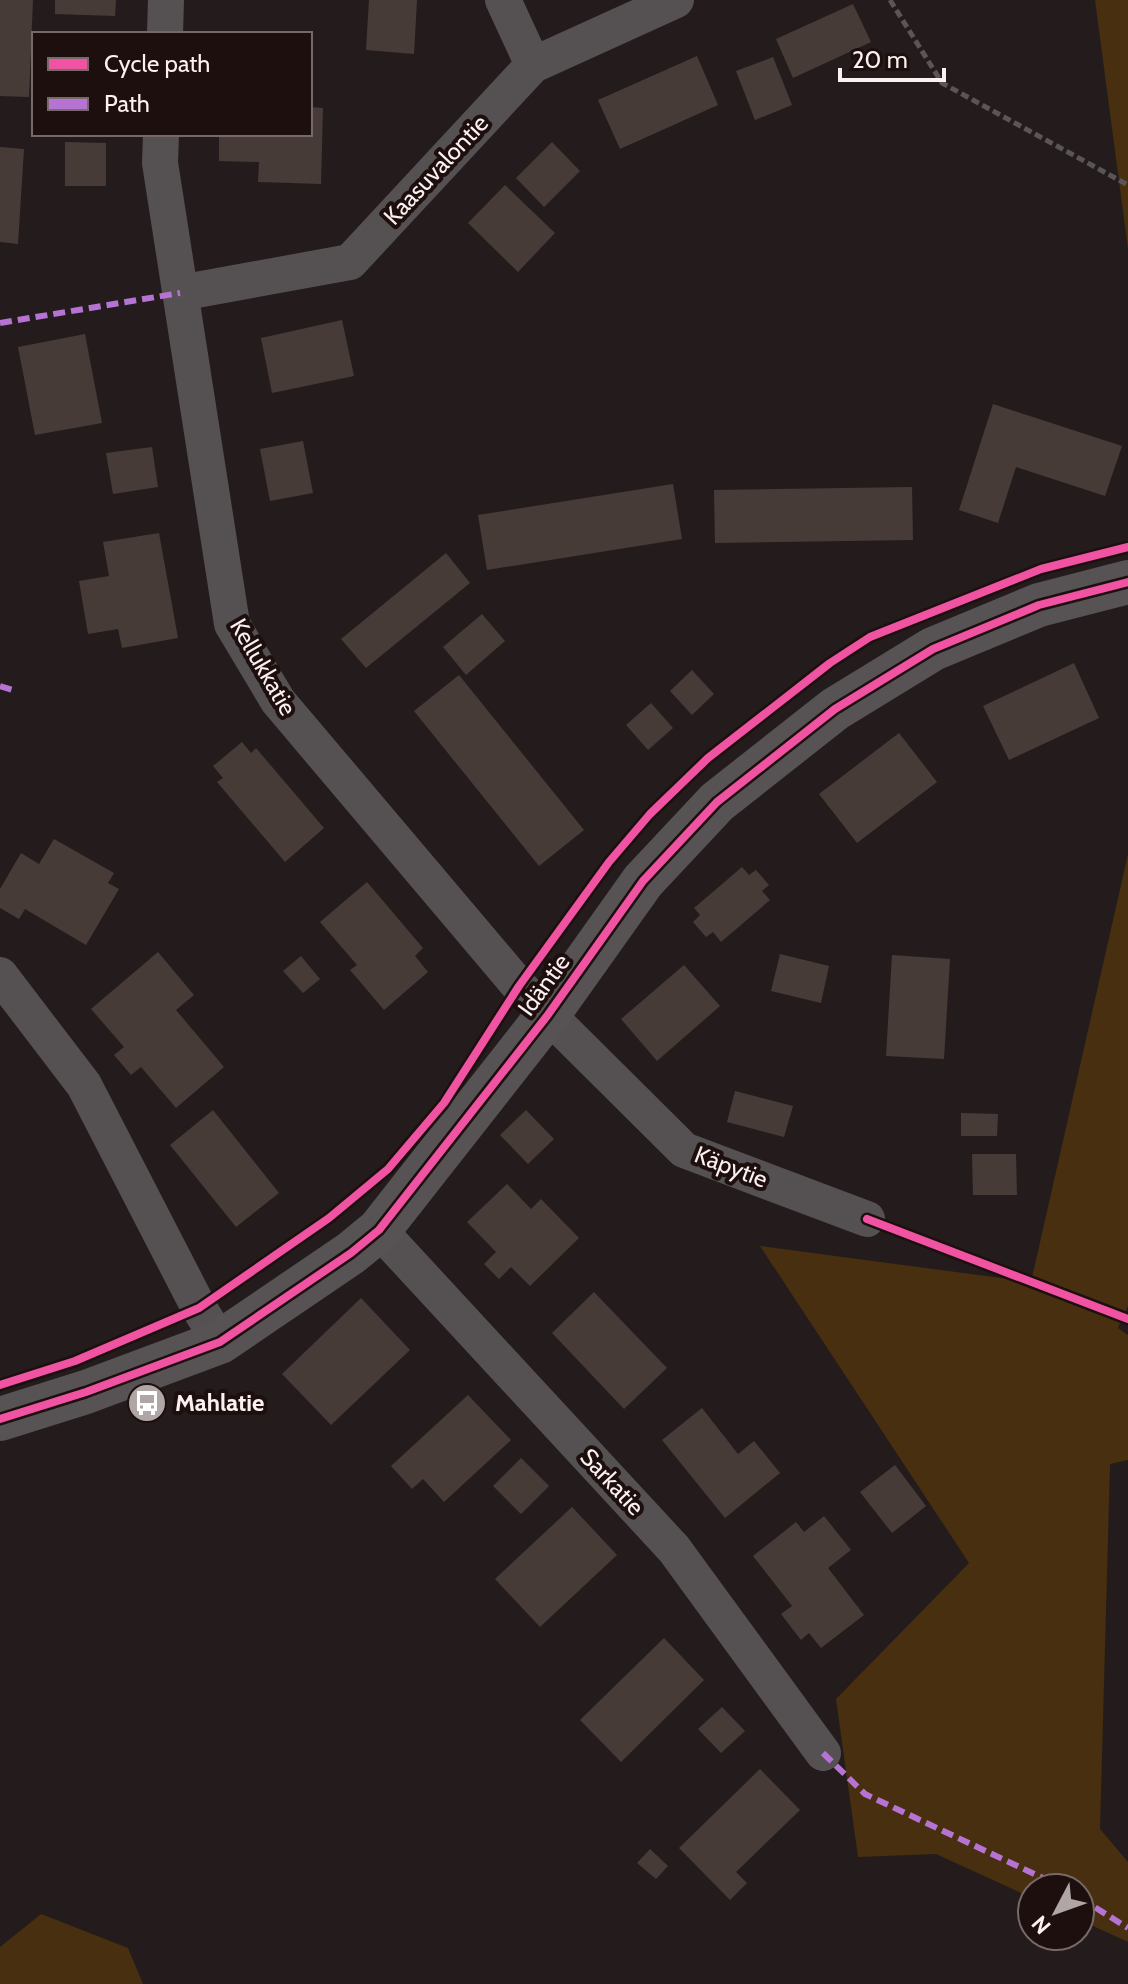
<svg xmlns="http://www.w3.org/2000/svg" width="1128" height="1984" font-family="Cabin,sans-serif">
<rect width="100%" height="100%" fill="#241c1c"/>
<!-- green -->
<path fill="#472f0f" d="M1095,0H1128V249Z
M1128,854V1306L1118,1328L1128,1335V1460L1110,1464L1100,1829L1128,1862V1942L1080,1920V1888H1032V1898L936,1854L858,1857L836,1699L969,1563L760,1246L1031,1282Z
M41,1914L128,1948L143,1984H0V1947Z"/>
<!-- building -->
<path fill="#473b38" d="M0,0H33L29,97L0,96Z
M55,0H116L115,16L55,14Z
M369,0H417L414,54L366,50Z
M853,4L871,42L793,78L776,39Z
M697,56L718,105L620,149L598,100Z
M773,57L792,105L755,120L736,71Z
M310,107L323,108L321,184L258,182L259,162L219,161V134H310Z
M65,142L106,143V186H65Z
M552,142L580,171L544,207L516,178Z
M0,147L24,149L18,244L0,242Z
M505,185L555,233L518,272L468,223Z
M342,320L354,376L272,393L261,338Z
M85,334L102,423L35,435L18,347Z
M993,404L1122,446L1105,496L1016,467L998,523L959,510Z
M303,441L313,493L270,501L260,449Z
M152,447L158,487L113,494L106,453Z
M673,484L682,539L487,570L478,515Z
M912,487L913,540L715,543L714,490Z
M159,533L178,638L122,648L118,629L88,634L79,581L109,576L103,542Z
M446,553L470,583L366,668L341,639Z
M482,614L505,641L466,675L443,647Z
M1074,663L1099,718L1009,760L983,706Z
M692,670L714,694L692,715L670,691Z
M459,675L584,830L539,866L414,711Z
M651,703L673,728L648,750L626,725Z
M899,733L937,782L857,843L819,794Z
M242,742L251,753L256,748L324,828L285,862L217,782L223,778L213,766Z
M54,839L114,873L108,883L119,889L86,945L25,909L19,919L0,908V889L21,853L39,864Z
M742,867L749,875L756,870L769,885L762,891L770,900L721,942L713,932L706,937L693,922L700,915L694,908Z
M367,882L423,948L415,956L428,972L384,1010L350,970L357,965L320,922Z
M158,952L194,995L176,1010L224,1067L176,1108L141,1067L131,1075L114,1055L124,1047L91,1009Z
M780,954L829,966L821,1003L771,991Z
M892,955L950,959L944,1059L886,1056Z
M301,956L320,979L303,993L283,971Z
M684,965L720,1006L657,1061L621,1019Z
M735,1091L793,1106L784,1137L727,1122Z
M213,1110L279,1193L236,1227L170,1145Z
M526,1110L554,1139L528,1164L500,1135Z
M961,1113L998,1114L997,1136H961Z
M972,1154H1016L1017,1195H973Z
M507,1184L531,1209L541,1199L579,1238L530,1286L511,1267L499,1279L484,1264L496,1252L467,1222Z
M594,1292L667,1368L624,1409L552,1333Z
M361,1298L410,1350L331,1425L282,1374Z
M468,1395L511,1440L444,1502L423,1479L412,1489L391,1466Z
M702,1408L738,1454L754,1441L780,1473L725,1518L662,1440Z
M521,1458L549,1486L521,1514L493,1486Z
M895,1465L926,1506L892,1533L860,1492Z
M572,1507L617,1555L540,1627L495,1579Z
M824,1516L851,1550L828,1568L864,1615L821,1648L809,1633L801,1640L781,1614L792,1606L753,1556L796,1522L804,1532Z
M664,1638L704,1680L621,1762L580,1720Z
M722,1707L745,1731L721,1753L698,1729Z
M760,1769L800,1810L736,1872L747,1883L730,1900L679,1848Z
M650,1849L668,1866L656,1879L637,1863Z"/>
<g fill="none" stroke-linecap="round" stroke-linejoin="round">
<!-- path -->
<path stroke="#5a5556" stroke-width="5" stroke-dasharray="8 4" stroke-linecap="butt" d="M890,0L942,83L1128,185"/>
<!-- street -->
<path stroke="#555152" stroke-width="36" d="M503,0L533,65
M165,34L166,0
M161,134L160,163L232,624L278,701L519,986L684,1150L867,1219
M180,293L350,262L533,65L676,0
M0,975L84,1085L199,1308L220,1342
M379,1230L674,1549L823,1753"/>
<!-- secondary -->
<path stroke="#575354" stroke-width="44" d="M0,1419L86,1392L220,1342L351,1253L379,1230L547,1016L643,881L717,802L835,709L933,649L1039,605L1128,582"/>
<!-- quiet -->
<path stroke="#b673d3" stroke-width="6" stroke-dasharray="12 6" stroke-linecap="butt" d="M0,323L180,293
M0,686L16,691
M823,1753L865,1794L1064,1888
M1080,1898L1128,1928"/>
<!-- cycleway casing -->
<g stroke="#1e0f0f" stroke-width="13">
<path id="cycleway" d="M867,1219L1128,1319
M0,1385L75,1361L199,1308L329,1218L388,1169L444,1103L519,986L609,862L650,814L708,758L830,663L870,637L1041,569L1128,547
M0,1419L86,1392L220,1342L351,1253L379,1230L547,1016L643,881L717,802L835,709L933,649L1039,605L1128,582"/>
</g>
<!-- cycleway -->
<use href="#cycleway" stroke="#f153a3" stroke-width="8"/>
</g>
<!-- icons -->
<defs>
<g id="bus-disc" transform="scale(2)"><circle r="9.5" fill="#b0a6a6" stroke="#1e0f0f"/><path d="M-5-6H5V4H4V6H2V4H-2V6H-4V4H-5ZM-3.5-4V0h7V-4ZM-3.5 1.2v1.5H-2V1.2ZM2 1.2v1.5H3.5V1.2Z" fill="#fff"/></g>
</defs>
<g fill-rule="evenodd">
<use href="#bus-disc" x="147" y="1403"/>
</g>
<g text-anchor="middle" stroke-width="8" stroke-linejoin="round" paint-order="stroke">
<!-- street labels -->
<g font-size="24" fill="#fcf0f0" stroke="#1e0f0f">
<text transform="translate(436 170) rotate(-47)" y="8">Kaasuvalontie</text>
<text transform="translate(263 667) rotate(60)" y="8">Kellukkatie</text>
<text transform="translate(544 985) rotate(-54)" y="8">Idäntie</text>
<text transform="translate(731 1167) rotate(21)" y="8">Käpytie</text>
<text transform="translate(612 1482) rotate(47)" y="8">Sarkatie</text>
</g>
<!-- poi labels -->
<g font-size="24" font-weight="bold" fill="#fcf0f0" stroke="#1e0f0f" text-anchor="start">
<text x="175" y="1411">Mahlatie</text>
</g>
</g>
<!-- legend -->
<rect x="32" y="32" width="280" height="104" fill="#1e0f0f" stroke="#776969" stroke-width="2"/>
<rect x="48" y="58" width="40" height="12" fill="#f153a3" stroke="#776969" stroke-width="2"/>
<text x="104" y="72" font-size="24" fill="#fcf0f0">Cycle path</text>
<rect x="48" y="98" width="40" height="12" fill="#b673d3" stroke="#776969" stroke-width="2"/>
<text x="104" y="112" font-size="24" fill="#fcf0f0">Path</text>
<!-- north arrow -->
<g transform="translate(1056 1912) rotate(229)"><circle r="38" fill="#1e0f0f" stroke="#776969" stroke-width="2"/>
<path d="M0-6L14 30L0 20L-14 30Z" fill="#b0a6a6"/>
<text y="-12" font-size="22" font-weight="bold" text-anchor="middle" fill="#fcf0f0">N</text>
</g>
<!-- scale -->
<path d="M840 68v12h104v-12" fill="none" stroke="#fcf0f0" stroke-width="4"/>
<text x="852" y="68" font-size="24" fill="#fcf0f0" stroke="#1e0f0f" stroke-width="6" paint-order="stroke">20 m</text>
</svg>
